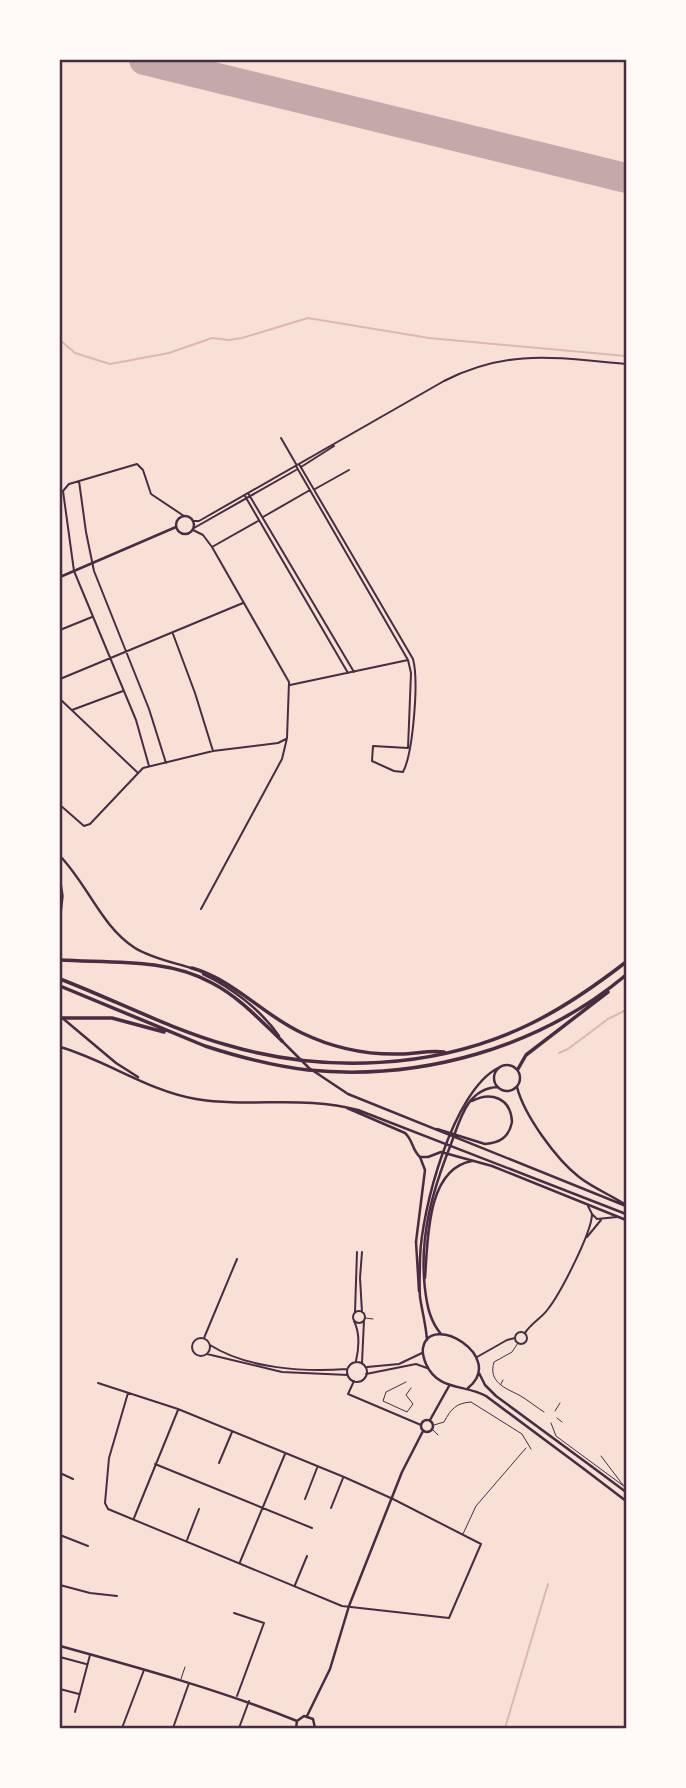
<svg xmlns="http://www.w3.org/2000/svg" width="686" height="1788" font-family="Mulish,sans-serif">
<rect width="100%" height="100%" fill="#f7e1d7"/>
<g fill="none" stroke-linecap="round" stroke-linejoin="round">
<!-- stream -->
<path stroke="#dcb8b0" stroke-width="2" d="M60,340L75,353L110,364L169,353L212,338L229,340L242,338L308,318L429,338L626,356
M559,1053L568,1049L608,1019L626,1010
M505,1728L548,1584"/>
<!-- runway -->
<path stroke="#c3aaaa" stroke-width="30" d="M144,60L626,178"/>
<!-- service -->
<path stroke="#4a2c40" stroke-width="1" d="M365,1318L373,1319
M518,1343L512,1352L494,1362C488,1382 505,1388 519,1395C528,1400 536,1407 544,1412
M406,1382L386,1392L383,1401L407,1412L413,1404L406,1395L411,1388
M501,1384L503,1380
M555,1411L560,1403
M557,1418L562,1422
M551,1423L556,1436L625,1487
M434,1425L444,1422C451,1409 456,1403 471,1402L522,1434L531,1449
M433,1430L438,1435
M601,1456L623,1485
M463,1534L476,1506L526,1448
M181,1679L185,1667"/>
<!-- minor -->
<path stroke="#4a2c40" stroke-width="2" d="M281,438L296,464
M296,466L408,660L411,673L408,748L373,746L372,761L394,771L403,772C413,753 419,681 413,659L299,464
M301,467L334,446
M79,481L86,532L94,571L149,709L166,763
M315,489L349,470
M248,493L354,672
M245,496L348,673
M263,517L310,490
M193,521H199L444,381C509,348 557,358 626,364
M194,528L296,470
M193,530L203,535L212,547L289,682L287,738L282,759L201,909
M212,547L258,521
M60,630L92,617
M173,634L195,693L213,751
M60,679L243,603
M290,685L408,660
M60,699L137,772
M72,710L123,691
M149,766L136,720L74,571L63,491L69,484L137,464L143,470L151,494L184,516
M60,805L84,826L90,824L143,768L213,751L278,743L286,739
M588,1206L592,1214L597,1219L617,1217
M587,1237L601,1220
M353 1317a6 6 0 1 1 12 0a6 6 0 1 1-12 0Z
M355,1312L357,1252
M362,1312L360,1278L362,1252
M354,1321C360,1333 359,1348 356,1361
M515 1338a6 6 0 1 1 12 0a6 6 0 1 1-12 0Z
M525,1333C531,1323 542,1318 548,1309C560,1294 592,1232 592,1214
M192 1347a9 9 0 1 1 18 0a9 9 0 1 1-18 0Z
M204,1338L237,1259
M210,1345C248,1369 304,1372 347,1369
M207,1354L282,1372L348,1375
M477,1357L507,1340L515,1338
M347 1372a10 10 0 1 1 20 0a10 10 0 1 1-20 0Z
M362,1363L364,1320
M367,1367L399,1364L422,1353
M366,1374L416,1364L427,1368
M354,1381L348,1394L421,1425
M98,1383L178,1409L344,1477L393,1499L481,1544L449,1618L342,1606L108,1509L105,1503L109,1458L128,1393
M219,1463L232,1432
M155,1464L312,1528
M60,1473L73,1479
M305,1499L317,1468
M331,1508L343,1478
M134,1518L178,1410
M60,1535L88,1546
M187,1540L199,1509
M240,1562L285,1454
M60,1585L90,1593L117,1596
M295,1585L307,1556
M234,1613L264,1623L237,1696
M60,1657L86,1664
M60,1689L79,1694
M75,1712L90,1655
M122,1728L144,1670
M173,1728L189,1683
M239,1728L249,1701"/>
<!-- tertiary -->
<path stroke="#4a2c40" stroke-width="2.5" d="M176 525a9 9 0 1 1 18 0a9 9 0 1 1-18 0Z
M60,577L176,527
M416,1242L425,1170L420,1157H428L441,1152L492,1166L626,1220
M425,1278C428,1241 426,1169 472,1161
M421 1426a6 6 0 1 1 12 0a6 6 0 1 1-12 0Z
M430,1420L449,1386
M591,1466L626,1492
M584,1469L626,1501
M60,1646C140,1668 220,1690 297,1721
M307,1716L330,1669L349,1606L402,1472L423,1431
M296,1728L297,1721L304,1716L313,1719L315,1728"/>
<!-- trunk -->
<path stroke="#4a2c40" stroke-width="2.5" d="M60,856C88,885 101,926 135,948C151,958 172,962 191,968
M203,974C231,987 261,1010 279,1036
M60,1016L116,1063L138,1077
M282,1041L309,1068L348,1094L626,1206
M60,1047C106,1060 148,1091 196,1099C251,1108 303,1095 358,1110L626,1214
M494 1078a13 13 0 1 1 26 0a13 13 0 1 1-26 0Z
M517,1087C524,1115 556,1159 579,1177C593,1188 611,1195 626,1205
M347,1108L405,1133C413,1140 412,1150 420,1157
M437,1129L485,1144C500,1143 509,1137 512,1122C511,1098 491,1091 472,1101
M416,1242L419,1291
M441,1334C430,1321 427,1306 425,1289C419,1237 432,1192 451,1144C460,1120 467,1088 498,1087
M427,1340C426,1325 422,1311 420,1297C419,1284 420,1271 420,1259C421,1210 453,1091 498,1068
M479,1373L485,1385L496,1396L591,1466
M468,1388C507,1357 430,1311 423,1348C422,1353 424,1359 426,1364C438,1391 464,1384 486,1396L584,1469"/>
<!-- motorway -->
<path stroke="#4a2c40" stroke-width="3.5" d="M60,883L62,896L60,914
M60,960C110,963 167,958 212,983C239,997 260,1020 282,1041
M192,968C234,980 263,1015 302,1033C333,1048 367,1055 401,1054C415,1054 429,1050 444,1052
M60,979C115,1000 170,1029 227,1045C325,1074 436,1069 528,1025C564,1008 595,986 626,962
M60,986L205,1046C239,1057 273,1066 308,1070C421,1081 539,1048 626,975
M60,1018H112L164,1032
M518,1069L526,1055L608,992"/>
</g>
<!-- border -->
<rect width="686" height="1788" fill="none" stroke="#fffaf5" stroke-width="122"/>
<rect x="61" y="61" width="564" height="1666" fill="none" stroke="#4a2c40" stroke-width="2.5"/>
</svg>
